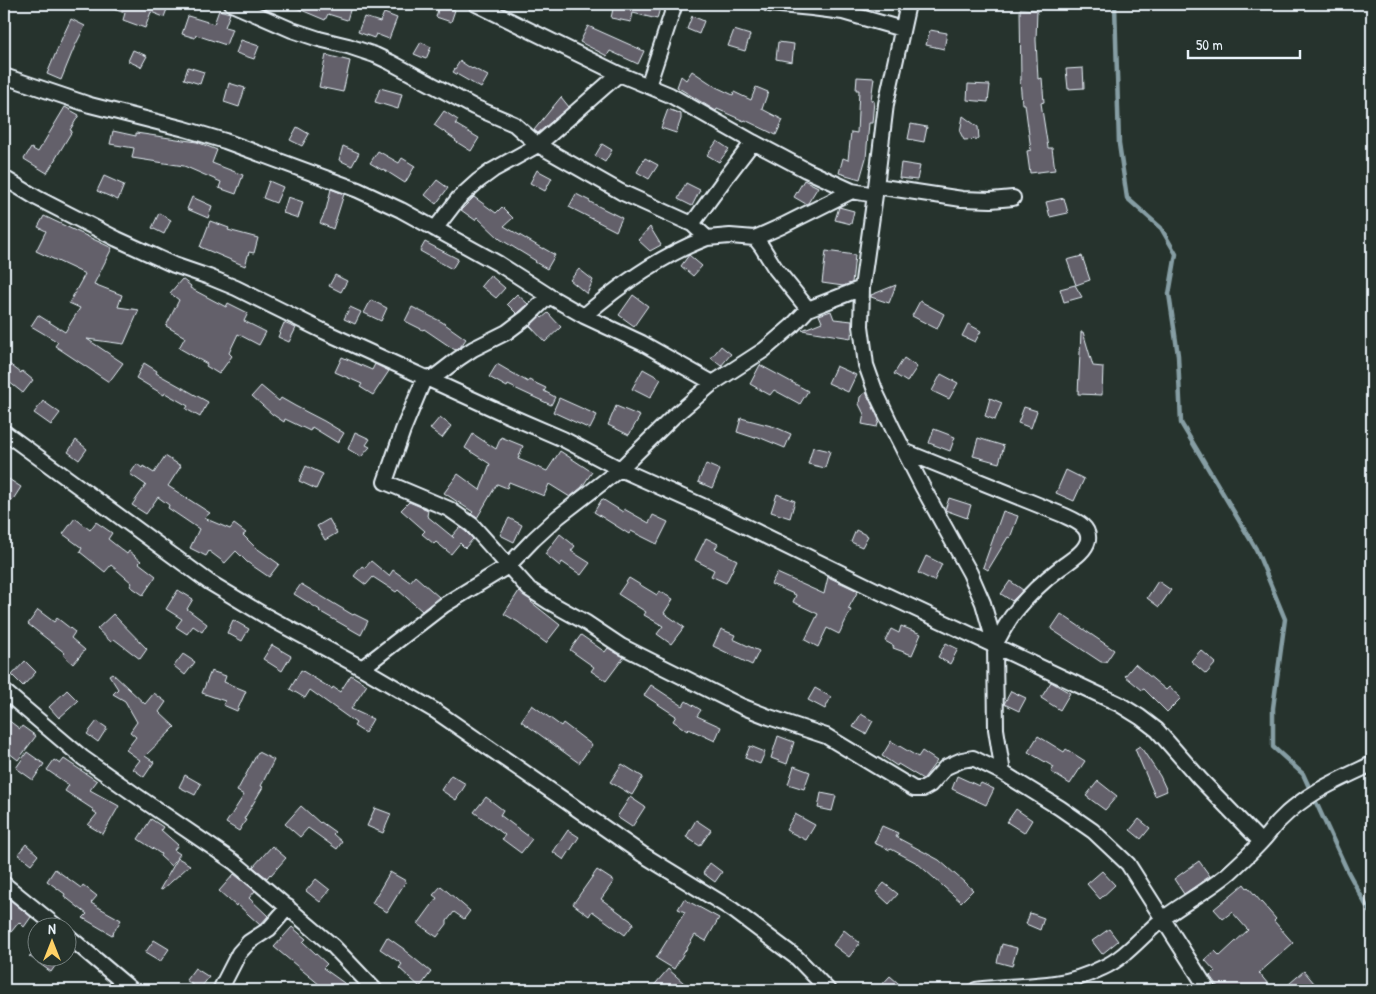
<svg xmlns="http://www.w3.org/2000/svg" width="1376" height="994" font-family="'Patrick Hand',sans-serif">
<rect width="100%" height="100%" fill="#26332d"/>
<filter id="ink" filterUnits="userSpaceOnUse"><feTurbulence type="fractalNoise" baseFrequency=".02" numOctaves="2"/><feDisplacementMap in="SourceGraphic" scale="10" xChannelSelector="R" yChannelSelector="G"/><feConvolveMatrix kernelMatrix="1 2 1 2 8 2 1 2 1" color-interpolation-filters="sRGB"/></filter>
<g filter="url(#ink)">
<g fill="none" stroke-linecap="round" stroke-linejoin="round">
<!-- stream -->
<path stroke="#869ea4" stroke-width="4.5" d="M1115,4L1119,144L1127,198L1161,228L1176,254L1169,294L1178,355L1181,423L1256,549L1285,619L1273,708V747L1303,774L1347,870L1372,916"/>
</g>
<!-- building -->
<path fill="#63606b" stroke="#e8f1f8" d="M104,4H169L164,17L151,12L145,28L123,20L125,13L104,6Z
M287,4H352L347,20L328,14L325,20Z
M614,4H661L657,19L633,13L631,22L611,18Z
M439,6L455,10L451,22L436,17Z
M1020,9L1037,10L1036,40L1038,79L1042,78L1044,102L1041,103L1048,148H1052L1055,170L1030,173L1027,151L1031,150L1025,104H1022L1020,80H1021Z
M219,10L230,13L225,27L232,29L226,45L196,35L195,38L182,34L188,16L214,24Z
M384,13L397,18L389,39L376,34L374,38L358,32L364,17L380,22Z
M692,16L704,21L699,34L687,29Z
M71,19L85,26L74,48L61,80L47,74L62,38Z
M588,26L644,51L638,64L610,51L607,56L580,42Z
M734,30L750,35L745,51L728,46Z
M930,30L947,33L944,49L926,45Z
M241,40L259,46L254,59L236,53Z
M421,42L431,47L426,59L414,54Z
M778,42L794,44L792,62L776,59Z
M133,50L147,56L141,67L128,61Z
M326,55L350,61L343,92L319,87Z
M460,61L472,69L473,68L488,76L481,88L453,72Z
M188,67L204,72L200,84L184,79Z
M1083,68L1084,88L1068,89L1066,69Z
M692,71L716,87L733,95L734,92L751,100L756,87L768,92L762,109L783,120L776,135L745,120L744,121L717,109L716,111L677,87L681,76L686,80Z
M857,77L874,78L871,100L874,101L872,123H869L866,158L860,179L839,173L843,158L848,160L851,132L857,133L859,90H856Z
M229,83L245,88L239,107L224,102Z
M968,84L990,85L988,102L967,100Z
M380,88L402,94L398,109L375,102Z
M561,97L569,107L538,133L534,130Z
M65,107L79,115L70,130L72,131L47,173L24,159L31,148L38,152Z
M668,109L681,114V119L676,133L661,128Z
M444,111L458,120L455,124L479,138L471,151L455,141L456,140L434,125Z
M963,116L978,127L979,139L964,140L960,132Z
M911,124L927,127L924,142L908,139Z
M297,127L309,134L302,146L290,140Z
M113,131L136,136V133L197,142L217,150L212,163L243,175L236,194L219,188L221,182L184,166L132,158L134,148L110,144Z
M717,141L729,149L719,162L707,155Z
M602,144L612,150L605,162L595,156Z
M343,146L359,153L352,166L339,160Z
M378,151L399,163L402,158L415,166L405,183L383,169L382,170L370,163Z
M645,158L658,165L649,179L637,172Z
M901,163L920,166L917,180L899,178Z
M537,170L552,178L545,191L530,183Z
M104,176L124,185L118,200L97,191Z
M437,180L448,188L436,204L425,195Z
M804,180L818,187L808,203L806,204L794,197Z
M269,181L283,187L276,203L263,198Z
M686,183L700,190L692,206L678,199Z
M331,189L344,194L333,229L320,223L326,210Z
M576,194L590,201V202L622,218L616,231L569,207Z
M192,197L212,206L208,218L187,209Z
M288,197L303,202L298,218L283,213Z
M474,197L496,213L502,207L513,218L504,226L543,249V248L555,255L547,269L535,262L536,261L500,239L477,217L475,220L461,210Z
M1064,198L1068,213L1050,217L1046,202Z
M839,207L854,211L851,224L835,220Z
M159,213L171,220L164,234L152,228Z
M44,216L112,248L94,284L122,295L118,307L139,310L124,344L87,339L123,363L109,382L55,346L58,342L31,326L38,315L65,332L80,308L69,303L85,274L36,251L46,231L38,227Z
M210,221L229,228L228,230L258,238L254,253L249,252L245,266L200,247Z
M650,227L661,245L650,251L638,240Z
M425,242L458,259L452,269L420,251Z
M826,251L855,255L852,283L843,286L822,283Z
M689,255L702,266L693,276L681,266Z
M1082,256L1090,280L1076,285L1067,260Z
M579,269L593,280L587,294L570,280Z
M335,275L347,281L341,292L329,286Z
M490,275L505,288L496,298L481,286Z
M182,279L191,286L190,288L226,307L228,303L248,313L244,321L266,332L259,345L238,334L229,353L232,356L219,374L206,366L207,364L179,348L185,337L166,326L179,300L170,293Z
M896,285L889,303L871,297V295Z
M1075,285L1082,297L1064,302L1060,289Z
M517,294L528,304L517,314L507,304Z
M633,295L648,306L634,326L619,315Z
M371,300L387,308L381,321L364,313Z
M920,301L944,314L937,329L912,316Z
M350,307L361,312L355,324L344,319Z
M412,307L442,322L466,339L461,346L455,350L424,329L423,330L405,321Z
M831,311L834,319L852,321L851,338L802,330L822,322L819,315Z
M548,313L561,327L545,342L530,326L540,316L542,318Z
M284,323L296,328L289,342L278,337Z
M968,324L981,331L975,342L962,336Z
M1081,332H1083L1093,366L1103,367L1102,395L1078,394Z
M721,346L731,354L721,366L711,358Z
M342,357L372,370L375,364L389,371L373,395L360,387L362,384L335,372Z
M904,358L917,367L907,382L894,374Z
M4,360L21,373L22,371L33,380L23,393L4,378Z
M144,363L157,371L156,373L208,402L200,417L186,409L188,406L165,393L164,395L136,378Z
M497,364L528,382L529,380L546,388L544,391L555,397L551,405L508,385L507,387L489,377Z
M760,365L808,391L800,404L774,390L770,395L750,384Z
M836,366L856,375L848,392L828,383Z
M643,369L661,379L650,398L632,389Z
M941,374L958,383L949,399L932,391Z
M261,386L279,401L281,398L295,406L324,421L344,433L338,443L312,427L310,431L285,419L284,422L272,414L252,396Z
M866,392L879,420L877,427L862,424L864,414L859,404L860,397Z
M559,398L597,415L590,429L553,412Z
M990,398L1002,403L995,420L985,416Z
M43,401L60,413L51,425L34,413Z
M616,406L640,416L629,435L608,425Z
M1024,407L1037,411L1031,428L1018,423Z
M440,417L451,426L442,438L430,429Z
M741,418L775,427L791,434L785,448L756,436L755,438L737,432Z
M934,429L955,437L950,451L929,443Z
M355,432L370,439L366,445L370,447L361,457L348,449Z
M473,434L496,449L501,437L523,446L518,459L547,471L560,451L592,472L582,487L570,497L549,484L544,496L509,482L507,488L497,484L477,518L471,514L473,512L444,493L458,474L480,490L490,464L465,448Z
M978,438L1004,446L999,463L973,456Z
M76,440L87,449L79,460L68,452Z
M813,447L830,451L825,468L808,464Z
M165,456L181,466L168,486L210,513L204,518L230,529L234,524L246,533L243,535L255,547L279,564L269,577L247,562L236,551L225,563L209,551L206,556L190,548L199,529L168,508L169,505L158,497L146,514L132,505L146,485L130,474L137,464L142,468L143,466L154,473Z
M706,464L720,470L712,488L698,482Z
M306,466L323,474L316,489L299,481Z
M1066,470L1084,479L1074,501L1056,493Z
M4,476L21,487L12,501L4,496Z
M777,494L795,501L790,518L771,512Z
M949,498L971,505L967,518L945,510Z
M602,499L623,512L624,509L649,523L653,515L668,522L657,544L631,531L629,534L594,512Z
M409,502L428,510L427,516L454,538L452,536L460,527L466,532L473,539L465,548L460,543L451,554L436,542L434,544L422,534L425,531L401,510Z
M1003,511L1018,516L1010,538L1008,537L988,570L983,567Z
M75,518L90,530L96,522L112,533L108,539L127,554L129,551L141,561L139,563L156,576L143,595L130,586L132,583L111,565L105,572L80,552L82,548L63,534Z
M509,518L522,525L514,542L500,535Z
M329,519L337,533L325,540L317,526Z
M856,530L868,536L862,547L851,542Z
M560,534L575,546L571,551L590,563L581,575L562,562L560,566L545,554Z
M706,538L718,544L715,549L737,560L726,583L711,576L714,570L695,560Z
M926,556L942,564L934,581L918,573Z
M371,561L389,576L393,570L410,582L415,576L439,597L422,611L398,590L396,592L373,577L366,585L354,576L362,566L365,568Z
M777,573L824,594L828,577L858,591L848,609L851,610L839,634L827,628L818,647L805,640L818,614L793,602L796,595L771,584Z
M629,578L657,595L659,591L673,599L664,613L684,627L671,644L657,634L663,626L644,615L646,612L618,594Z
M1010,581L1023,590L1012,601L1001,594Z
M1158,581L1171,590L1159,607L1147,598Z
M301,584L353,615L354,614L368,621L361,635L319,611L320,610L294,594Z
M178,590L193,599L187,609L207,624L202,632L193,626L187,634L176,627L182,619L166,609Z
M519,591L532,601L531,602L560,625L546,643L518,622L504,614Z
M38,610L54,622L57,618L75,632L71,638L85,650L73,664L63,655L65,653L28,624Z
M113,614L147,649L140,659L114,639L111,642L97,629Z
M1061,614L1114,650L1106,662H1101L1051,629Z
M233,620L249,629L242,641L227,633Z
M901,626L921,634L912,655L893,648L894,646L885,641L891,629L899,633Z
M721,629L735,635L733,639L759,651L752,665L713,646Z
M581,635L605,652L608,648L624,657L606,681L591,671L594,667L570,650Z
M946,643L958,649L950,664L938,657Z
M272,645L291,656L282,671L263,659Z
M1201,650L1216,663L1206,674L1191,661Z
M183,654L195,662L185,675L174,666Z
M25,661L36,672L23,686L12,675Z
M1135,664L1166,690L1169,687L1181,698L1167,712L1144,689L1142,690L1125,676Z
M301,670L332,689L333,687L340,692L351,675L367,685L351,709L373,719L365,733L354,726L356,723L310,690L305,698L290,689Z
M211,671L226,676L224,682L246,691L237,711L223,705L225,701L202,693Z
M112,673L145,704L154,693L166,702L159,712L175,727L145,756L154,762L144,777L133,769L140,760L126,750L136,737L130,732L137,722L125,701L113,694L118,689L109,675Z
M1051,682L1070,693L1060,710L1041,698Z
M651,685L683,706L686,701L701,710L697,716L721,727L715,741L689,729L687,731L673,721L676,716L644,695Z
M815,688L831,697L825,709L808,700Z
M67,690L78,701L59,718L49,707Z
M1011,691L1026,698L1019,711L1004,704Z
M532,705L561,726L563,723L592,745L579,763L521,721Z
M861,714L873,721L866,734L853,727Z
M4,717L20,729L22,726L36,736L18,760L4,749Z
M97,721L107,728L98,742L87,734Z
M778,736L794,742L787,764L771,758Z
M1038,736L1064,752L1066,749L1085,761L1070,784L1051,772L1054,767L1028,752Z
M891,741L918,757L922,751L937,761L924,778L923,779L898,764L897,766L882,756Z
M750,746L765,752L760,764L745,758Z
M1140,746L1160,776L1167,791L1155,796L1135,749Z
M27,752L44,764L33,780L16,768Z
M258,752L274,760L261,786L263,787L244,819L246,820L239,831L226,823L244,795L237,791Z
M64,759L97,781L90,790L119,806L103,834L88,825L97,814L93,811L94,810L65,791L69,785L47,770L54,760L60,764Z
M622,764L643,777L632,795L610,782Z
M794,766L810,772L804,789L788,784Z
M185,775L201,784L195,795L179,787Z
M451,775L466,784L456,800L441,790Z
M957,776L979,786L981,783L994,789L986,805L952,789Z
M1098,781L1117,796L1105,810L1086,796Z
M821,793L836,796L832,811L818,808Z
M486,797L503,810L500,815L532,839L521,853L502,839L505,835L474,812Z
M630,797L645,807L632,827L617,817Z
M301,806L320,823L321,822L335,832L333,834L342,842L337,849L308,828L300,837L285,824Z
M375,808L391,814L383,833L367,826Z
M1016,809L1032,820L1024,833L1007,822Z
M795,814L815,825L806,840L786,830Z
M151,819L163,827L161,830L178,845L174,850L180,854L171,866L160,856L161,854L138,839Z
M1139,819L1150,828L1141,839L1130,830Z
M696,820L711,830L700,846L686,837Z
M882,826L898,833L896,837L939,860L973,890L961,902L917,863L891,849L890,850L874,843Z
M568,830L579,837L564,860L553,852Z
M26,844L38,855L31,864L18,854Z
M272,846L286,858L271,875L270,874L267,878L253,867Z
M178,858L190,865L162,890L160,889Z
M1199,861L1210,876L1184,894L1174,879Z
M710,863L722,872L715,882L703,873Z
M55,869L81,888L83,885L97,896L91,903L121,920L112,935L83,918L87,914L64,896L65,894L47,881Z
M597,870L614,881L601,899L634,923L625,935L592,911L589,916L573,904Z
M1102,871L1115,885L1100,899L1087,884Z
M390,872L406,881L387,912L372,903Z
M234,874L255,891L249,898L268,916L260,925L237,904L236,906L219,891Z
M316,879L330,890L320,902L306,891Z
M884,883L898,894L889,904L876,892Z
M1244,884L1247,888L1248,887L1276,919L1274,921L1293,943L1259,973L1273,990H1220L1210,976L1215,971L1205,960L1215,951L1220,956L1248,930L1232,912L1223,919L1214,909Z
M441,886L470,911L464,919L454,912L447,921V924L437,937L418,924L437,898L433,895Z
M4,895L31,917L24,927L19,922L4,941Z
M684,899L719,918L706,941L695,935L674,969L656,958L685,912L678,909Z
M1030,913L1044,918L1040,930L1026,924Z
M292,927L306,939L303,942L327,964L323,968L354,990H326L274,947Z
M1109,929L1118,941L1102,954L1092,941Z
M844,930L860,943L849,957L833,945Z
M387,937L404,949V950L431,972L420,987L399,968L402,964L380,949Z
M154,940L169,949L160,962L145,953Z
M1002,944L1017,948L1012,966L997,962Z
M29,956H62L51,972Z
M195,968L209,977L199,990L186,980Z
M668,969L692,990H650Z
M1304,971L1320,990H1282Z
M890,976L906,990H877Z"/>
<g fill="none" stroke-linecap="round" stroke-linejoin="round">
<!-- minor casing -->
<g stroke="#e8f1f8" stroke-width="18">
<path id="minor" d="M232,4L292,30L319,39L348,46L375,55L390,62L474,107L514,124L538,145L621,192L692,224L707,238L730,236L755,238L762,247L775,268L808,309
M476,4L619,74L670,95L753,142
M769,4L812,8L843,12L902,29
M908,4L886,104L875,195L862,288L861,326L866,365L876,393L893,429L922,486L970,573L983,603L995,645L996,729L1003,773L1060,808L1093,831L1128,864L1208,990
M4,76L90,105L185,129L225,141L358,190L401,210L499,264L549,296L584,316L642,343L713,383L764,350L792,326L808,309L862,288
M648,86L675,4
M4,178L37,198L117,239L174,265L209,277L236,288L321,330L505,414L563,439L620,469L716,512L886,595L1119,704L1140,717L1157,730L1200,779L1261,842
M876,186L962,199L991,200L1013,198
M692,224L727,176L753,142L806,170L852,191L875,195
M435,229L458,199L478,181L493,170L538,145L619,74
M755,238L782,226L852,191
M584,316C621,284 662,255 707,238
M425,377L403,430L385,482L449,509L472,525L529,589L549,602L585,622L621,646L741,706L769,717L826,736L914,789H923L930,785L946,767L962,760L973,758L1003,773
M432,379L458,359L473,349L507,332L527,317L549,296
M4,432L209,582L264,615L362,668L437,712L560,797L642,854L733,910L797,958L828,990
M904,451L1063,515C1073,520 1090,525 1088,540C1085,553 1069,561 1059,569C1043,581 1027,597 1015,612C1007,622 1001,634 995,645
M362,668L444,605L508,566L533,540L558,517L620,469L673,417L713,383
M4,691L83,758L137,796L234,862L333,946L375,990
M4,884L56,926
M68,936L132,990
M220,990L239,953L249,942L269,929L288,907
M976,990C1002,986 1029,987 1055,983C1071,981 1088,975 1102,968C1127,957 1143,934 1164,918C1185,902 1209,890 1229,873C1240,863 1252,852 1262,841C1268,835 1273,827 1279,821C1306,793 1338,780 1372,764"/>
</g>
<!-- minor -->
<use href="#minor" stroke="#26332d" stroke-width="14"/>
</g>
</g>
<!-- margin -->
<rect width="1376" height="994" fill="none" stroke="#26332d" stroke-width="20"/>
<rect x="10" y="10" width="1356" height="974" fill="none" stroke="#e8f1f8" stroke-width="2" filter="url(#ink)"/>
<!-- north arrow -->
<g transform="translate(52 942)"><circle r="24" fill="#26332d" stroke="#747f7e"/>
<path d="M0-4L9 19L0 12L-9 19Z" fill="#ffd166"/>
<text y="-8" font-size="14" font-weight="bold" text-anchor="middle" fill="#e8f1f8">N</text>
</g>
<!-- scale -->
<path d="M1188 50v8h112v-8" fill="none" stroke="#e8f1f8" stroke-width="2.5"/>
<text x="1196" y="50" font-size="15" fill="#e8f1f8" stroke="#26332d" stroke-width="4" paint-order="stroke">50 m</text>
</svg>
